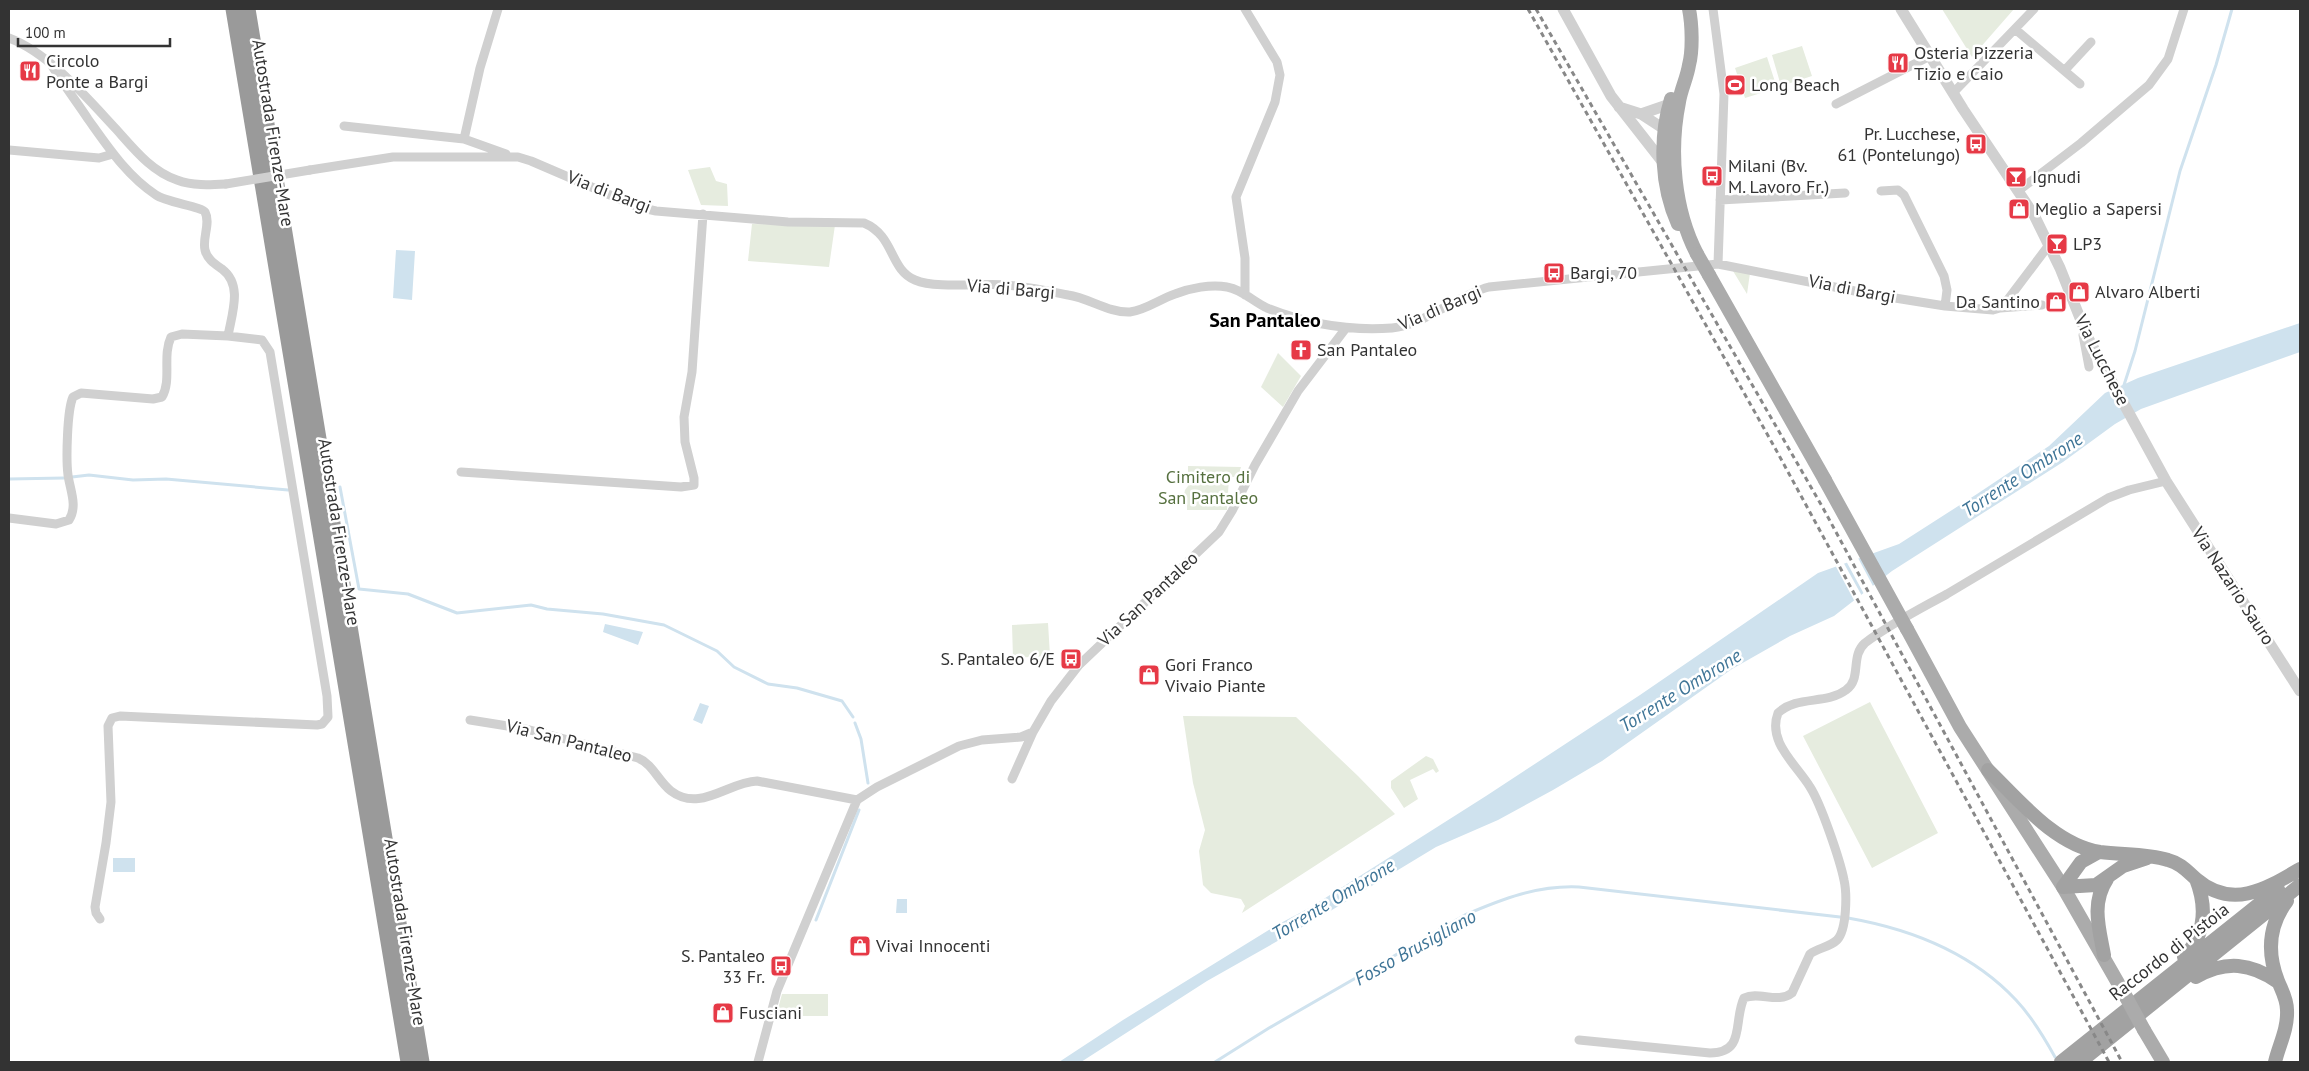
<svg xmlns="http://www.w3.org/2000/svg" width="2309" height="1071" font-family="'PT Sans',sans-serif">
<rect width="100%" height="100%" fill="#fff"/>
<!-- green -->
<path fill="#e6ecdf" d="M1942,9H2014L1972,57Z
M1802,46L1812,76L1781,86L1772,55Z
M1767,57L1777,88L1745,98L1735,68Z
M710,167L716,181L727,184L728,206L701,205L688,170Z
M752,224L835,225L829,267L748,261Z
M1733,271L1750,273L1747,294Z
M1278,353L1301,376L1283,407L1261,387Z
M1188,466L1241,467L1238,477H1229L1227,510H1187V499L1184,495L1185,490L1188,486Z
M1048,623L1050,656L1013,658L1012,625Z
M1870,702L1938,833L1872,868L1803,736Z
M1183,716L1296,717L1358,776L1395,814L1242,913L1245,906L1241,899L1211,893L1203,885L1199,851L1205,830L1193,783Z
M1426,756L1433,759L1439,771L1436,773L1433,769L1410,780L1418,799L1404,808L1391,788V781Z
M782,994H828V1016H776Z"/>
<!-- water -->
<path fill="#cfe2ee" d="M396,250L415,251L412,300L393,298Z
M2300,323V352L2141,409L2115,424L2063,462L1892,571L1834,616L1790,636L1732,669L1602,761L1553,790L1498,820L1436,847L1327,913L1207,981L1081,1062H1059L1123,1020L1277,925L1311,907L1486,796L1640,695L1818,573L1899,544L1977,494L2049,446L2105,393L2138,378Z
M605,624L643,632L638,645L603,632Z
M700,703L709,706L702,724L693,720Z
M113,858H135V872H113Z
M897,899H907V913H896Z"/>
<!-- pier -->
<path fill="#fff" d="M1857,556L1874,588L1864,594L1845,559Z
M1842,560L1862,596L1855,602L1834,563Z"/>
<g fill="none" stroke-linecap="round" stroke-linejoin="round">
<!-- stream -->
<path stroke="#cfe2ee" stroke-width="3" d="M2124,385L2135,351L2180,171L2216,65L2232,9
M72,477L89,475L133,480L166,479L288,490
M9,479L64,478
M340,487L359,589L408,594L457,613L531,605L547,609L603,614L664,625L717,651L734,667L768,684L797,688L842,701L853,717
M855,723L861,739L868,783
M1848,918C1911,929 1972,953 2016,1000C2032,1017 2044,1037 2055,1057
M816,920L859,810
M1215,1062L1269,1028L1465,915C1502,899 1538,885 1579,887L1840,917"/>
<!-- minor -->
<path stroke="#d0d0d0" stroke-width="9" d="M498,9L480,68L464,139L506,154
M1713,9L1724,94L1718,264
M2015,29L2080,84
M9,38C49,53 87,98 116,129C134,149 151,171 177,180C193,186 209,185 226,184
M2065,70L2091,42
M1953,93L2034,9
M1836,104L1930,56
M344,126L464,139
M9,150L99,158L113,154
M310,170L393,157H518L531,161L638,207L656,211L788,222L864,223C895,236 889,269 915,280C936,289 981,283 1005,285C1026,286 1048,291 1068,295C1089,298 1109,313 1130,312C1146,310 1160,299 1175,294C1190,288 1211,284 1227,287C1241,289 1254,302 1267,308C1307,324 1349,331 1392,328C1423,326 1457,295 1489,287L1718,264L1870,294L1945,306L1993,310L2000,308L2006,302L2049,245
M1881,191L1898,190L1904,195L1944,276L1947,290L1945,306
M2018,191L2081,143L2149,85L2168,59L2184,9
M1720,200L1845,193
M1245,295V258L1236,197L1275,102L1280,75L1277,62L1245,9
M2000,308L2042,305
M2083,335L2089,367
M461,472L681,487L694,485V478L685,442L684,417L692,372L703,214
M9,518L56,524L69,520C78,506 70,490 68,475C66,460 67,410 73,397L81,393L153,399L162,397C172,380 162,356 171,337L182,334L228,336C232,313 243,285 222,269C215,264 207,259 205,250C202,238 211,223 205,212C202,207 166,202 156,195C127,176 108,147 88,119C76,101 63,84 52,66
M470,720L526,729L638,758C653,764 658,781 671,791C700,813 728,782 757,781L857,800
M1012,779L1033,732
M100,919L96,913L95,907L106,843L111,802L108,726L112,718L120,716L317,725L322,724L328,717L327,696L270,352L262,340L228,336
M1579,1040L1710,1053C1746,1053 1733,1021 1744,998C1759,991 1778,1004 1792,993L1810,954C1818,948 1830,947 1837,940C1847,930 1847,893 1844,880C1840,860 1821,804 1810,787C1796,764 1767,742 1778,713C1797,695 1826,705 1846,690C1862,679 1850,656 1865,643C1890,624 1920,609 1947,594C2001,562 2054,530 2108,498L2129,490L2166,481
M758,1062L777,991L857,800L877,787L959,746L982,740L1021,737L1033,732L1051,701L1079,665L1219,532L1232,511L1255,465L1298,391L1346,328"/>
<!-- tertiary -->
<path stroke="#d0d0d0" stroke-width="11" d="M1563,9L1611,96L1665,165
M1901,9L1963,109L2034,215L2060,268L2088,338L2166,481L2300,691
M1619,107L1641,114L1664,129
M1641,114L1670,104"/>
<!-- primary -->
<path stroke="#ababab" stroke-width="14" d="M1689,9C1692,24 1693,50 1689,65C1687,78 1681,89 1679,102C1669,151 1674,210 1697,254
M1671,99C1659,138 1661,187 1678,224
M1709,275L1825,480
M1907,629L1960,727L2063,887L2126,997
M2144,1030L2163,1062"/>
<!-- trunk -->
<path stroke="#a2a2a2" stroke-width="14" d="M1988,770C2019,800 2055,845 2100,852C2123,855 2146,853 2168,860C2180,863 2187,871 2196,879C2232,910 2266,889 2300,869
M2063,887L2096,885L2123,866L2147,858
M2063,887L2081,862L2099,852
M2104,955C2099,928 2091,903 2107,879
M2184,957C2206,934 2207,907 2196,879
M2196,977C2226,960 2251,963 2278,982
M2061,1062L2278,889
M2080,1062L2300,885
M2275,1062C2279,1045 2288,1029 2287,1010C2287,999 2282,991 2278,981C2267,953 2268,926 2287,901"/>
<!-- motorway -->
<path stroke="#9a9a9a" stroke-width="15" d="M233,9L408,1062
M248,9L422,1062"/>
<!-- rail -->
<path stroke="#888" stroke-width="3" stroke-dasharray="5 4" stroke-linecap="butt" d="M1528,9L1775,448L2109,1062
M1536,9L1823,508L2122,1062"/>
<!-- minor-bridge -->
<path stroke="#d0d0d0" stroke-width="9" d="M226,184L310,170"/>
<!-- primary-bridge -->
<path stroke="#ababab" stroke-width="14" d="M1697,254L1709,275
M1825,480L1907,629
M2126,997L2144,1030"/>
</g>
<!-- icons -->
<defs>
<g id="restaurant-square" transform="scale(1.125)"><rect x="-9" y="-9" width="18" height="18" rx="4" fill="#e63946" stroke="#fff"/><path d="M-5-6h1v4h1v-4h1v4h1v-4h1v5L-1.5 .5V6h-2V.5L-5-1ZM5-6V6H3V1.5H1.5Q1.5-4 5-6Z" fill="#fff"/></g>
<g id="stadium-square" transform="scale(1.125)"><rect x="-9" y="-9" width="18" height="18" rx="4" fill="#e63946" stroke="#fff"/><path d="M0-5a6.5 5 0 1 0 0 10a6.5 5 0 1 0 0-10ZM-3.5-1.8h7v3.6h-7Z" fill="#fff"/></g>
<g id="bus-square" transform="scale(1.125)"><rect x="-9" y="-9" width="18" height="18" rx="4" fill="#e63946" stroke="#fff"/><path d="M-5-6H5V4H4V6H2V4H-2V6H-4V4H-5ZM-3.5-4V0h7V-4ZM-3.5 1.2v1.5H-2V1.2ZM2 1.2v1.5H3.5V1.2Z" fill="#fff"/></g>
<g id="bar-square" transform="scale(1.125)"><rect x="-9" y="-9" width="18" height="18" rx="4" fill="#e63946" stroke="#fff"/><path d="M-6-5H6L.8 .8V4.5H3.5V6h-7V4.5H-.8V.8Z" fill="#fff"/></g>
<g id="shop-square" transform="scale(1.125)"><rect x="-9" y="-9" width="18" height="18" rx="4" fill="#e63946" stroke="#fff"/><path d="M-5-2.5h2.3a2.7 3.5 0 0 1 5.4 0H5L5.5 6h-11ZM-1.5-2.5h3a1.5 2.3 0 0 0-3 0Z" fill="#fff"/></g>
<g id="church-square" transform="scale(1.125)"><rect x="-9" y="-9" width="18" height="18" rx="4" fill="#e63946" stroke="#fff"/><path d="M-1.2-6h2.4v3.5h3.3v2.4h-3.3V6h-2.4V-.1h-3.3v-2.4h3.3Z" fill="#fff"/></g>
</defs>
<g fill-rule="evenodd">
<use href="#restaurant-square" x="1898" y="63"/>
<use href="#restaurant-square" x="30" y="71"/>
<use href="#stadium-square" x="1735" y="85"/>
<use href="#bus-square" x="1976" y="144"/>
<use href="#bus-square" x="1712" y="176"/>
<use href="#bar-square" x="2016" y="177"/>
<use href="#shop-square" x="2019" y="209"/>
<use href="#bar-square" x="2057" y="244"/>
<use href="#bus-square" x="1554" y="273"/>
<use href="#shop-square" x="2079" y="292"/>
<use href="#shop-square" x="2056" y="302"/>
<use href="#church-square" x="1301" y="350"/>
<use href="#bus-square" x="1071" y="659"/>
<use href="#shop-square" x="1149" y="675"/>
<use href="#shop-square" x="860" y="946"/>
<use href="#bus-square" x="781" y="966"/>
<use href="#shop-square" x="723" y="1013"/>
</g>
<g text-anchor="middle" stroke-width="5" stroke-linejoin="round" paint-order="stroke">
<!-- poi labels -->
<g font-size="18" fill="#333" stroke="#fff" text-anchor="start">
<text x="1914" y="59">Osteria Pizzeria<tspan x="1914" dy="21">Tizio e Caio</tspan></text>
<text x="46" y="67">Circolo<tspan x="46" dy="21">Ponte a Bargi</tspan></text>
<text x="1751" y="91">Long Beach</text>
<text x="1960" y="140" text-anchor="end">Pr. Lucchese,<tspan x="1960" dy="21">61 (Pontelungo)</tspan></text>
<text x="1728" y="172">Milani (Bv.<tspan x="1728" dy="21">M. Lavoro Fr.)</tspan></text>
<text x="2032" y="183">Ignudi</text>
<text x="2035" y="215">Meglio a Sapersi</text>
<text x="2073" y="250">LP3</text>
<text x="1570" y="279">Bargi, 70</text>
<text x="2095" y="298">Alvaro Alberti</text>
<text x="2040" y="308" text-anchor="end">Da Santino</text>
<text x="1317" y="356">San Pantaleo</text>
<text x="1055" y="665" text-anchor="end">S. Pantaleo 6/E</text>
<text x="1165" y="671">Gori Franco<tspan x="1165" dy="21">Vivaio Piante</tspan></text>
<text x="876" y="952">Vivai Innocenti</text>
<text x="765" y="962" text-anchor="end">S. Pantaleo<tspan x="765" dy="21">33 Fr.</tspan></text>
<text x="739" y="1019">Fusciani</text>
</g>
<!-- street labels -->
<g font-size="18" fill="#333" stroke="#fff">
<text transform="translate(273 133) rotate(81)" y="6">Autostrada Firenze-Mare</text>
<text transform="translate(609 192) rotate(21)" y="6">Via di Bargi</text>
<text transform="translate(1011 289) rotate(5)" y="6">Via di Bargi</text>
<text transform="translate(1852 289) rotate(11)" y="6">Via di Bargi</text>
<text transform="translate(1440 308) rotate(-23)" y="6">Via di Bargi</text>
<text transform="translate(2102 360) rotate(63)" y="6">Via Lucchese</text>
<text transform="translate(339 532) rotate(81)" y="6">Autostrada Firenze-Mare</text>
<text transform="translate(2233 586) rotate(57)" y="6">Via Nazario Sauro</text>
<text transform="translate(1148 599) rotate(-43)" y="6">Via San Pantaleo</text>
<text transform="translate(569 741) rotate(14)" y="6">Via San Pantaleo</text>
<text transform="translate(405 932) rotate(81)" y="6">Autostrada Firenze-Mare</text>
<text transform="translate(2169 952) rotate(-38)" y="6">Raccordo di Pistoia</text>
</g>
<!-- park labels -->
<g font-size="18" fill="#56703f" stroke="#fff">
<text x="1208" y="483">Cimitero di<tspan x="1208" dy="21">San Pantaleo</tspan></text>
</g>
<!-- water labels -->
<g font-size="19" font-style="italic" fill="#3f7597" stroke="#fff">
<text transform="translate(2022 474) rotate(-33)" y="7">Torrente Ombrone</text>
<text transform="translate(1680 690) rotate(-32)" y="7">Torrente Ombrone</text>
<text transform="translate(1333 899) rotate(-31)" y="7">Torrente Ombrone</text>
<text transform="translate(1415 947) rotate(-29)" y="7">Fosso Brusigliano</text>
</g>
<!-- quarter labels -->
<g font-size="20" font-weight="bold" fill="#000" stroke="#fff">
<text x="1265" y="327">San Pantaleo</text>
</g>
</g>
<!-- border -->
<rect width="2309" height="1071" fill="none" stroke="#333333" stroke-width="20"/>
<!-- scale -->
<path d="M18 38v8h152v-8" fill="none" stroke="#333333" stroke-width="2.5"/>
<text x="25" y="38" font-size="15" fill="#333333" stroke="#ffffff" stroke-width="4" paint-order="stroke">100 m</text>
</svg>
